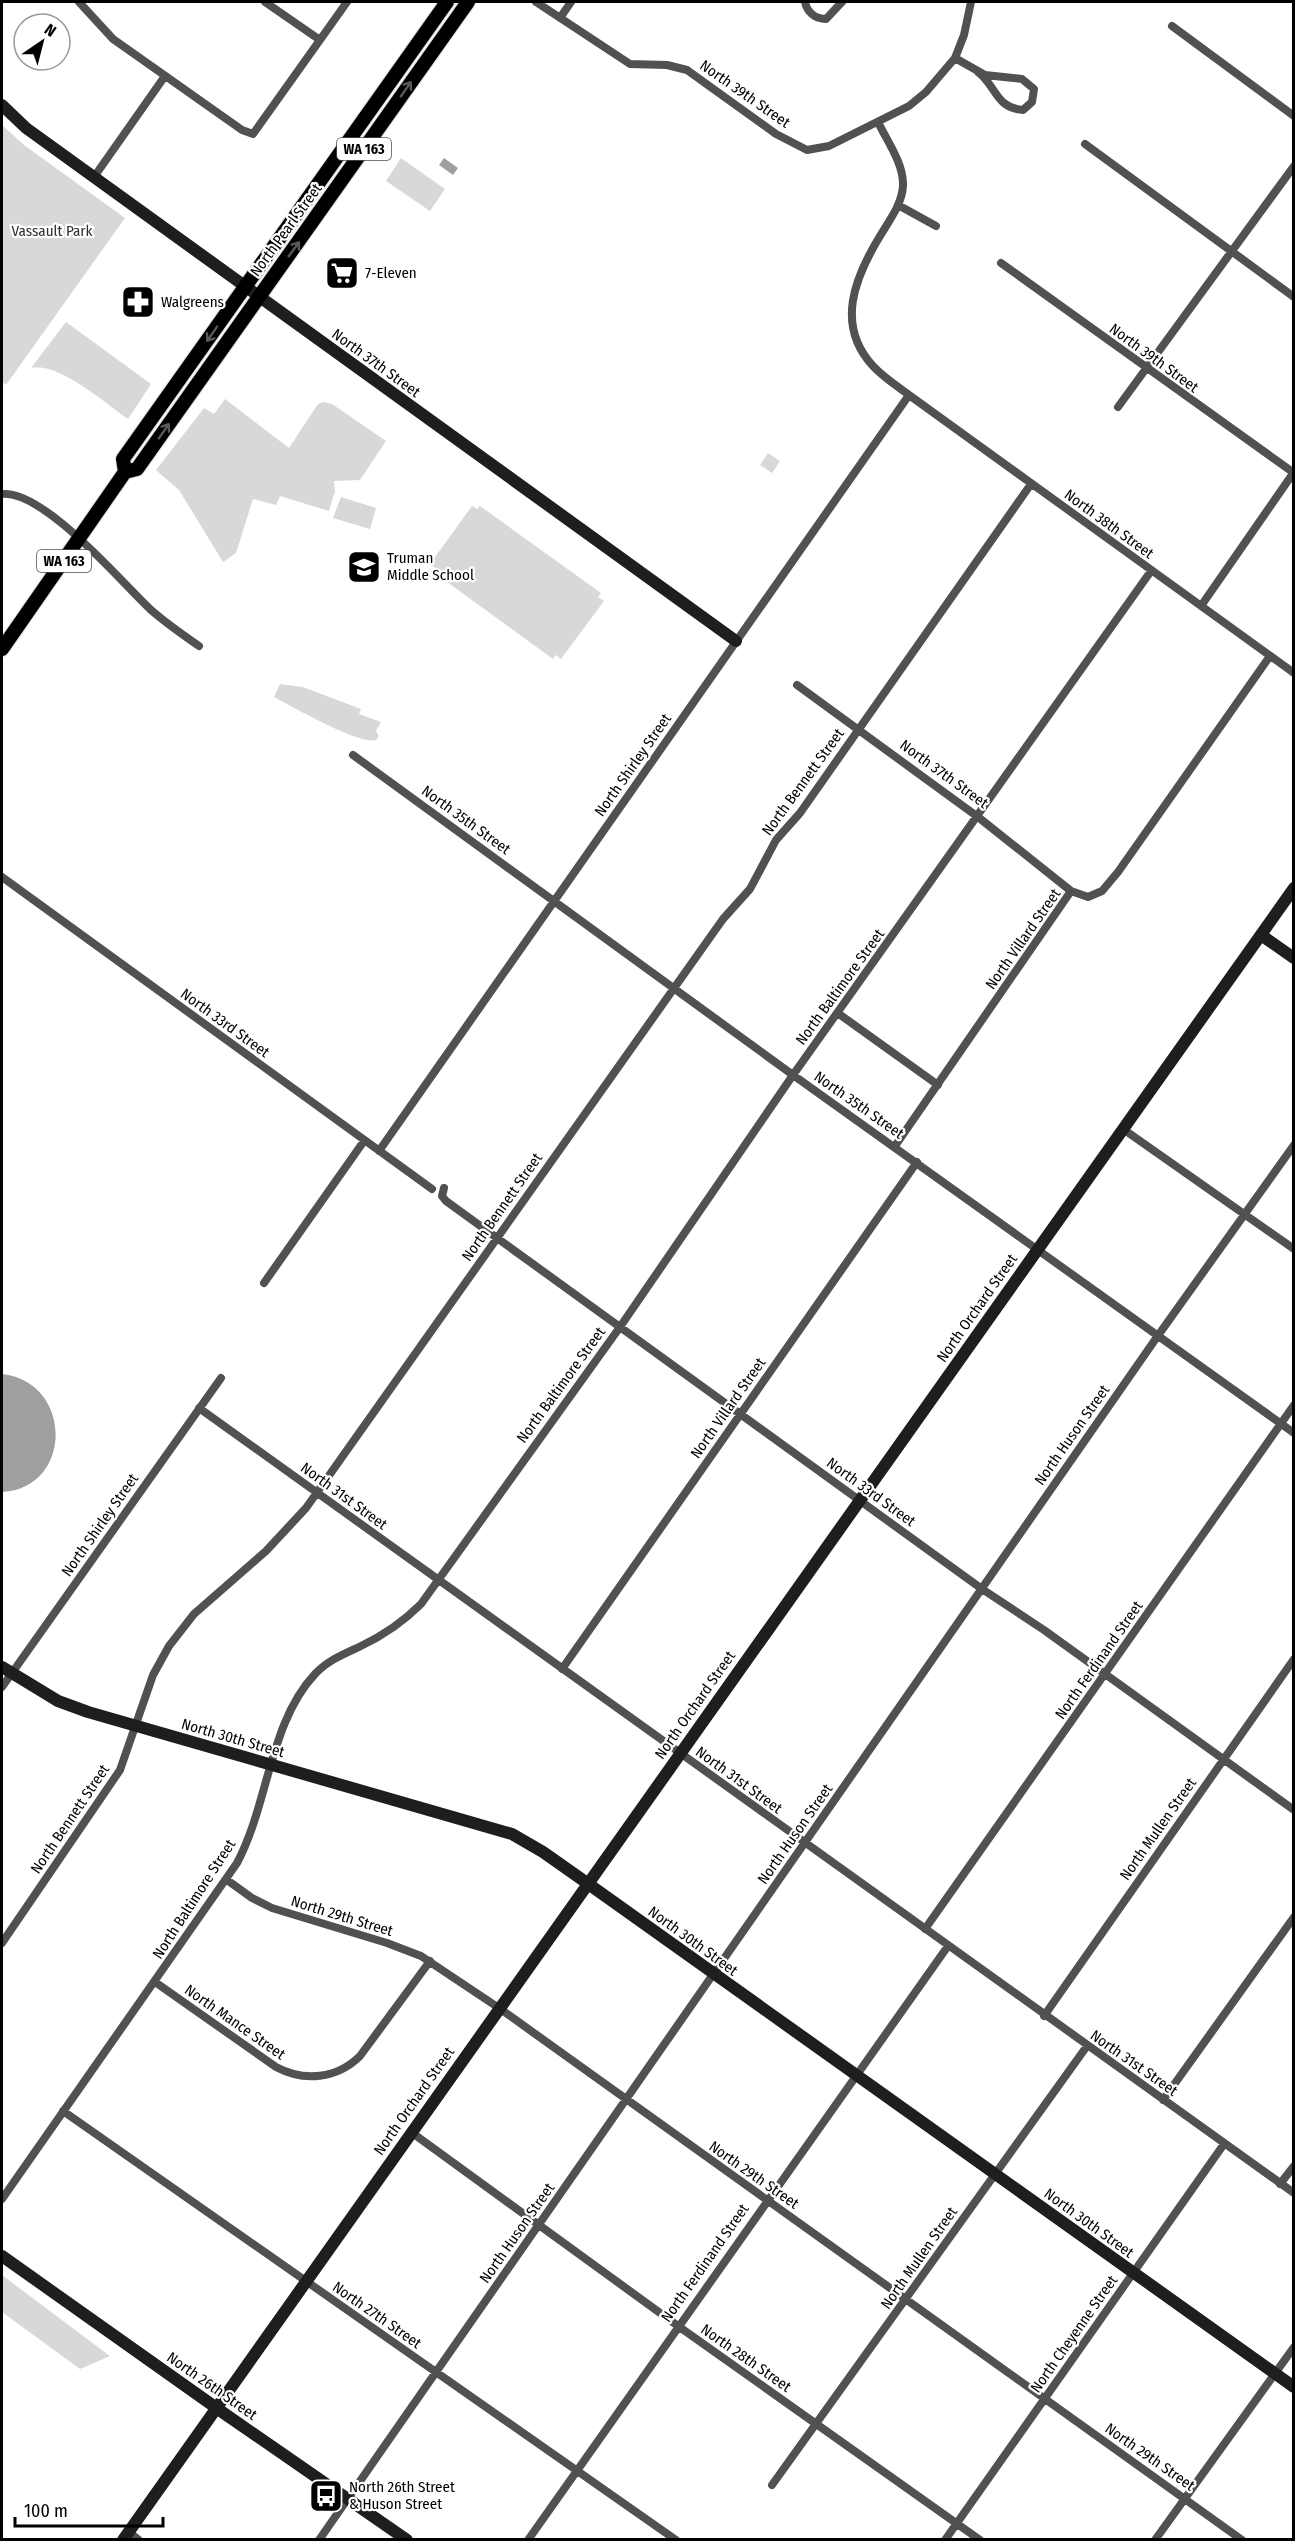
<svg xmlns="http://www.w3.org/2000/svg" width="1295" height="2541" font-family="'Fira Sans Condensed',sans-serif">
<rect width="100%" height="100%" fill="#fff"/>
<!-- green -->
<path fill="#d8d8d8" d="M2,125L24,145L125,218L6,385L2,381Z
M401,158L445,189L430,211L386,181Z
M66,322L151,384L128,419C106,404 58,361 31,368Z
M225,399L289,448L318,404L324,402L332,404L386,441L360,480L334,481L335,491L329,511L280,496L276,505L253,499L236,553L223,562L179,490L156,470L204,408L214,414Z
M768,453L780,461L772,473L760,465Z
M341,497L376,508L370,529L333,518Z
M472,506L477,509L480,506L601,593L598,597L604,601L561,659L556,655L553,659L432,571L435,568L430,564Z
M280,684L303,687L361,709L359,714L381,722L376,731L379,736L376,740C359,745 293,707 274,697Z
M2,2275L110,2356L80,2369L2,2312Z"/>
<!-- water -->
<path fill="#9f9f9f" d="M444,158L458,168L453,175L439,165Z
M2,1374C74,1382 73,1489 2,1492Z"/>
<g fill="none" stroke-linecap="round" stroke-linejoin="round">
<!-- primary casing -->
<g stroke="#dbdbdb" stroke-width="16">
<path id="primary" d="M125,472L123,459L447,2
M2,649L125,472L137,469L468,2"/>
</g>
<!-- street -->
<path stroke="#515151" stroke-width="8" d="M79,2L113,39L242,130L253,134L347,2
M265,2L320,40
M536,2L630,64L667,65L687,70L776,134L807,150L829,146L909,106L926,92L955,58L964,35L971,2
M805,2C807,12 815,19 826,19L842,2
M560,18L571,2
M1172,26L1294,116
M955,58L985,75L1022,79L1034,89L1032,102L1023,110C995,108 996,85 978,72
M878,122C887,141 904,164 903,186C902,204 889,221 880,236C855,277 835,325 873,366C883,377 897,386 909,395L1294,673
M1085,144L1294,297
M94,177L165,76
M898,205L936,226
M1001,263L1294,473
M1118,407L1294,166
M2,494C44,490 121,582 151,610C166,623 183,635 199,646
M1201,606L1294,472
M797,685L978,817L1071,891L1088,897L1102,891L1118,872L1270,656
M353,755L793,1075L1294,1433
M2,877L432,1189
M839,1014L938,1085
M1123,1129L1294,1249
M895,1146L1071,891
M379,1151L909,395
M444,1188L442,1196L446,1201L497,1238L982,1589L1044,1630L1294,1810
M264,1283L364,1141
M199,1408L1294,2193
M562,1669L917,1162
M2,1687L221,1378
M227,1880L252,1898L272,1908L387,1943L421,1956L499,2008L1242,2540
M925,1929L1294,1405
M2,1943L120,1770L153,1675L169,1646L194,1614L266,1551L306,1508L723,919L750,889L776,840L800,813L1031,484
M155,1982L276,2067C304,2082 337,2079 360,2056L430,1961
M1044,2016L1294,1659
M1163,2100L1294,1917
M63,2111L676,2540
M411,2132L678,2326L980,2540
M1280,2184L1294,2166
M2,2199L237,1863C269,1803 269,1723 315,1674C328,1660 344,1654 361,1646C384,1635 403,1622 421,1604L620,1327L793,1075L1151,571
M772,2485L1087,2046
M129,2532L139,2540
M319,2540L1157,1337L1294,1145
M528,2540L948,1946
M945,2540L1224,2144
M1155,2540L1294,2347"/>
<!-- secondary -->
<path stroke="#1e1e1e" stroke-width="12" d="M2,105L26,128L736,641
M1261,935L1294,958
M2,1667L58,1701L88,1712L512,1834L543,1852L587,1883L1294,2387
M2,2256L225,2414L407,2540
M123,2540L1294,888"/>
<!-- primary -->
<use href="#primary" stroke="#000" stroke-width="14"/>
</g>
<!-- one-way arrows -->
<defs><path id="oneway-shaft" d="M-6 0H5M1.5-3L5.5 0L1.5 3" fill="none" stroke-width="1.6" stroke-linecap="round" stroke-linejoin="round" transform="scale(1.5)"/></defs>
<g stroke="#595959">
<use href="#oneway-shaft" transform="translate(406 89) rotate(-55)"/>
<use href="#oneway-shaft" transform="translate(294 249) rotate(-54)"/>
<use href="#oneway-shaft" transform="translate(212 334) rotate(125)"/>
<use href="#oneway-shaft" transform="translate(164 431) rotate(-55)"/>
</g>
<!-- icons -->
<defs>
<g id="supermarket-square" transform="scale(1.725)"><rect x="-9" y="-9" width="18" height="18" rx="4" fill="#000" stroke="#fff"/><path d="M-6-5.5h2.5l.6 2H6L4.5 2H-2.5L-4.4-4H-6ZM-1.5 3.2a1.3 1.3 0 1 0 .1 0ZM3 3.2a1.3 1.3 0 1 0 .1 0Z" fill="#fff"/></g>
<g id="pharmacy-square" transform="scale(1.725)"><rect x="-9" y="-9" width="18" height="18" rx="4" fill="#000" stroke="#fff"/><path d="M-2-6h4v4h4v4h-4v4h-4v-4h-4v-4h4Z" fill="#fff"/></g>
<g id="school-square" transform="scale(1.725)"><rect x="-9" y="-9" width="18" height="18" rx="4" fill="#000" stroke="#fff"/><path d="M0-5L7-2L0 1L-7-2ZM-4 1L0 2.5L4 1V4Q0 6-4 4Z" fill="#fff"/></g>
<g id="bus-square" transform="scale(1.725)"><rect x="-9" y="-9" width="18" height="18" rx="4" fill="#000" stroke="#fff"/><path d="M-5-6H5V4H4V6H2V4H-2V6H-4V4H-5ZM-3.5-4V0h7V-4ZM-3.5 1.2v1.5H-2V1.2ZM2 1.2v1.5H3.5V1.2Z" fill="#fff"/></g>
</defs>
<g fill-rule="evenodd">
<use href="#supermarket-square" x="342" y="273"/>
<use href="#pharmacy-square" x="138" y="302"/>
<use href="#school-square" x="364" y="567"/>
<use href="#bus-square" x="326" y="2496"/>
</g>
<g text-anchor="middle" stroke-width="4.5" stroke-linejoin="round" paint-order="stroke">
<!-- shield labels -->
<g fill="#fff" stroke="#4c4c4c" stroke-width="1.5">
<rect x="337" y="138" width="54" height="22" rx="4.5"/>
<rect x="37" y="550" width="54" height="22" rx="4.5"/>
</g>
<g font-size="14" font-weight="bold" fill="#000">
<text x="364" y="154">WA 163</text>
<text x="64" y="566">WA 163</text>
</g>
<!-- street labels -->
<g font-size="15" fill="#000" stroke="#fff">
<text transform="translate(745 94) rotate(35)" y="5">North 39th Street</text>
<text transform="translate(286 230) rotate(-54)" y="5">North Pearl Street</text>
<text transform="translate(1154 358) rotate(36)" y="5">North 39th Street</text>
<text transform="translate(376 363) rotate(36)" y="5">North 37th Street</text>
<text transform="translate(1109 524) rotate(36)" y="5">North 38th Street</text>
<text transform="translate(633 765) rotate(-55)" y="5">North Shirley Street</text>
<text transform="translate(944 774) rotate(36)" y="5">North 37th Street</text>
<text transform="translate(803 782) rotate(-54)" y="5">North Bennett Street</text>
<text transform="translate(466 820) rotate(36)" y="5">North 35th Street</text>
<text transform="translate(1023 939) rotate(-55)" y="5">North Villard Street</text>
<text transform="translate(840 987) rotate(-54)" y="5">North Baltimore Street</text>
<text transform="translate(225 1023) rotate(36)" y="5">North 33rd Street</text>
<text transform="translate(859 1105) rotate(35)" y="5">North 35th Street</text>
<text transform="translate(502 1207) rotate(-55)" y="5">North Bennett Street</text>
<text transform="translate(977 1308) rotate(-55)" y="5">North Orchard Street</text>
<text transform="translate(561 1385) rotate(-54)" y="5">North Baltimore Street</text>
<text transform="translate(728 1408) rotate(-55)" y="5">North Villard Street</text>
<text transform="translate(1072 1435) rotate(-55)" y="5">North Huson Street</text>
<text transform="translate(871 1492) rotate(36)" y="5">North 33rd Street</text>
<text transform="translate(344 1496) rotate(36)" y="5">North 31st Street</text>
<text transform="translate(100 1525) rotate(-55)" y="5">North Shirley Street</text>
<text transform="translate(1099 1660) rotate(-55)" y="5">North Ferdinand Street</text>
<text transform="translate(695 1705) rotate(-55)" y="5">North Orchard Street</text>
<text transform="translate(233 1738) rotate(16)" y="5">North 30th Street</text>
<text transform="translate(739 1780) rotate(36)" y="5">North 31st Street</text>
<text transform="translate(70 1819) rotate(-56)" y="5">North Bennett Street</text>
<text transform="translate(1158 1829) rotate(-55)" y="5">North Mullen Street</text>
<text transform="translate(795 1834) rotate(-55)" y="5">North Huson Street</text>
<text transform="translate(194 1899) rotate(-57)" y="5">North Baltimore Street</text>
<text transform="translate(342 1916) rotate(17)" y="5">North 29th Street</text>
<text transform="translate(693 1941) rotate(36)" y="5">North 30th Street</text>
<text transform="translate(235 2022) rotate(35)" y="5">North Mance Street</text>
<text transform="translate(1134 2063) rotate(35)" y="5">North 31st Street</text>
<text transform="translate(414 2101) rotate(-55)" y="5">North Orchard Street</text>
<text transform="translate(754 2175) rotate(35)" y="5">North 29th Street</text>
<text transform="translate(1089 2223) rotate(36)" y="5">North 30th Street</text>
<text transform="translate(517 2233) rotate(-55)" y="5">North Huson Street</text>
<text transform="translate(919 2258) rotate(-55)" y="5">North Mullen Street</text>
<text transform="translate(705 2263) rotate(-55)" y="5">North Ferdinand Street</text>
<text transform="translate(377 2315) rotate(35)" y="5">North 27th Street</text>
<text transform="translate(1074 2334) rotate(-55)" y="5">North Cheyenne Street</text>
<text transform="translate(746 2358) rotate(35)" y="5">North 28th Street</text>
<text transform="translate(212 2386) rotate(35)" y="5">North 26th Street</text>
<text transform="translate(1150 2457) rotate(35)" y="5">North 29th Street</text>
</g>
<!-- park labels -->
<g font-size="15" fill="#2f2f2f" stroke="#fff">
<text x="52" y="236">Vassault Park</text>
</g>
<!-- poi labels -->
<g font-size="15" fill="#000" stroke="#fff" text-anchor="start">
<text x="365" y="278">7-Eleven</text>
<text x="161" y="307">Walgreens</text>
<text x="387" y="563">Truman<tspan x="387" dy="17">Middle School</tspan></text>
<text x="349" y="2492">North 26th Street<tspan x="349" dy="17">&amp; Huson Street</tspan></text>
</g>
</g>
<!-- border -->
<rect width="1295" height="2541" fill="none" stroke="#000000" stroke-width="6"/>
<!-- north arrow -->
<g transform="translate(42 42) rotate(35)"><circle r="28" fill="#ffffff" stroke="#999999" stroke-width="1.5"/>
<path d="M0-4.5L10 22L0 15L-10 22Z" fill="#000000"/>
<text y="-9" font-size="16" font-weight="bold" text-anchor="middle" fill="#000000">N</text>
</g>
<!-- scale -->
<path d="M15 2517v9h148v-9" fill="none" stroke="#000000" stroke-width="3"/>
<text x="24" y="2517" font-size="18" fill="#000000" stroke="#ffffff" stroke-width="4.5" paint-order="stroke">100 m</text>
</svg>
